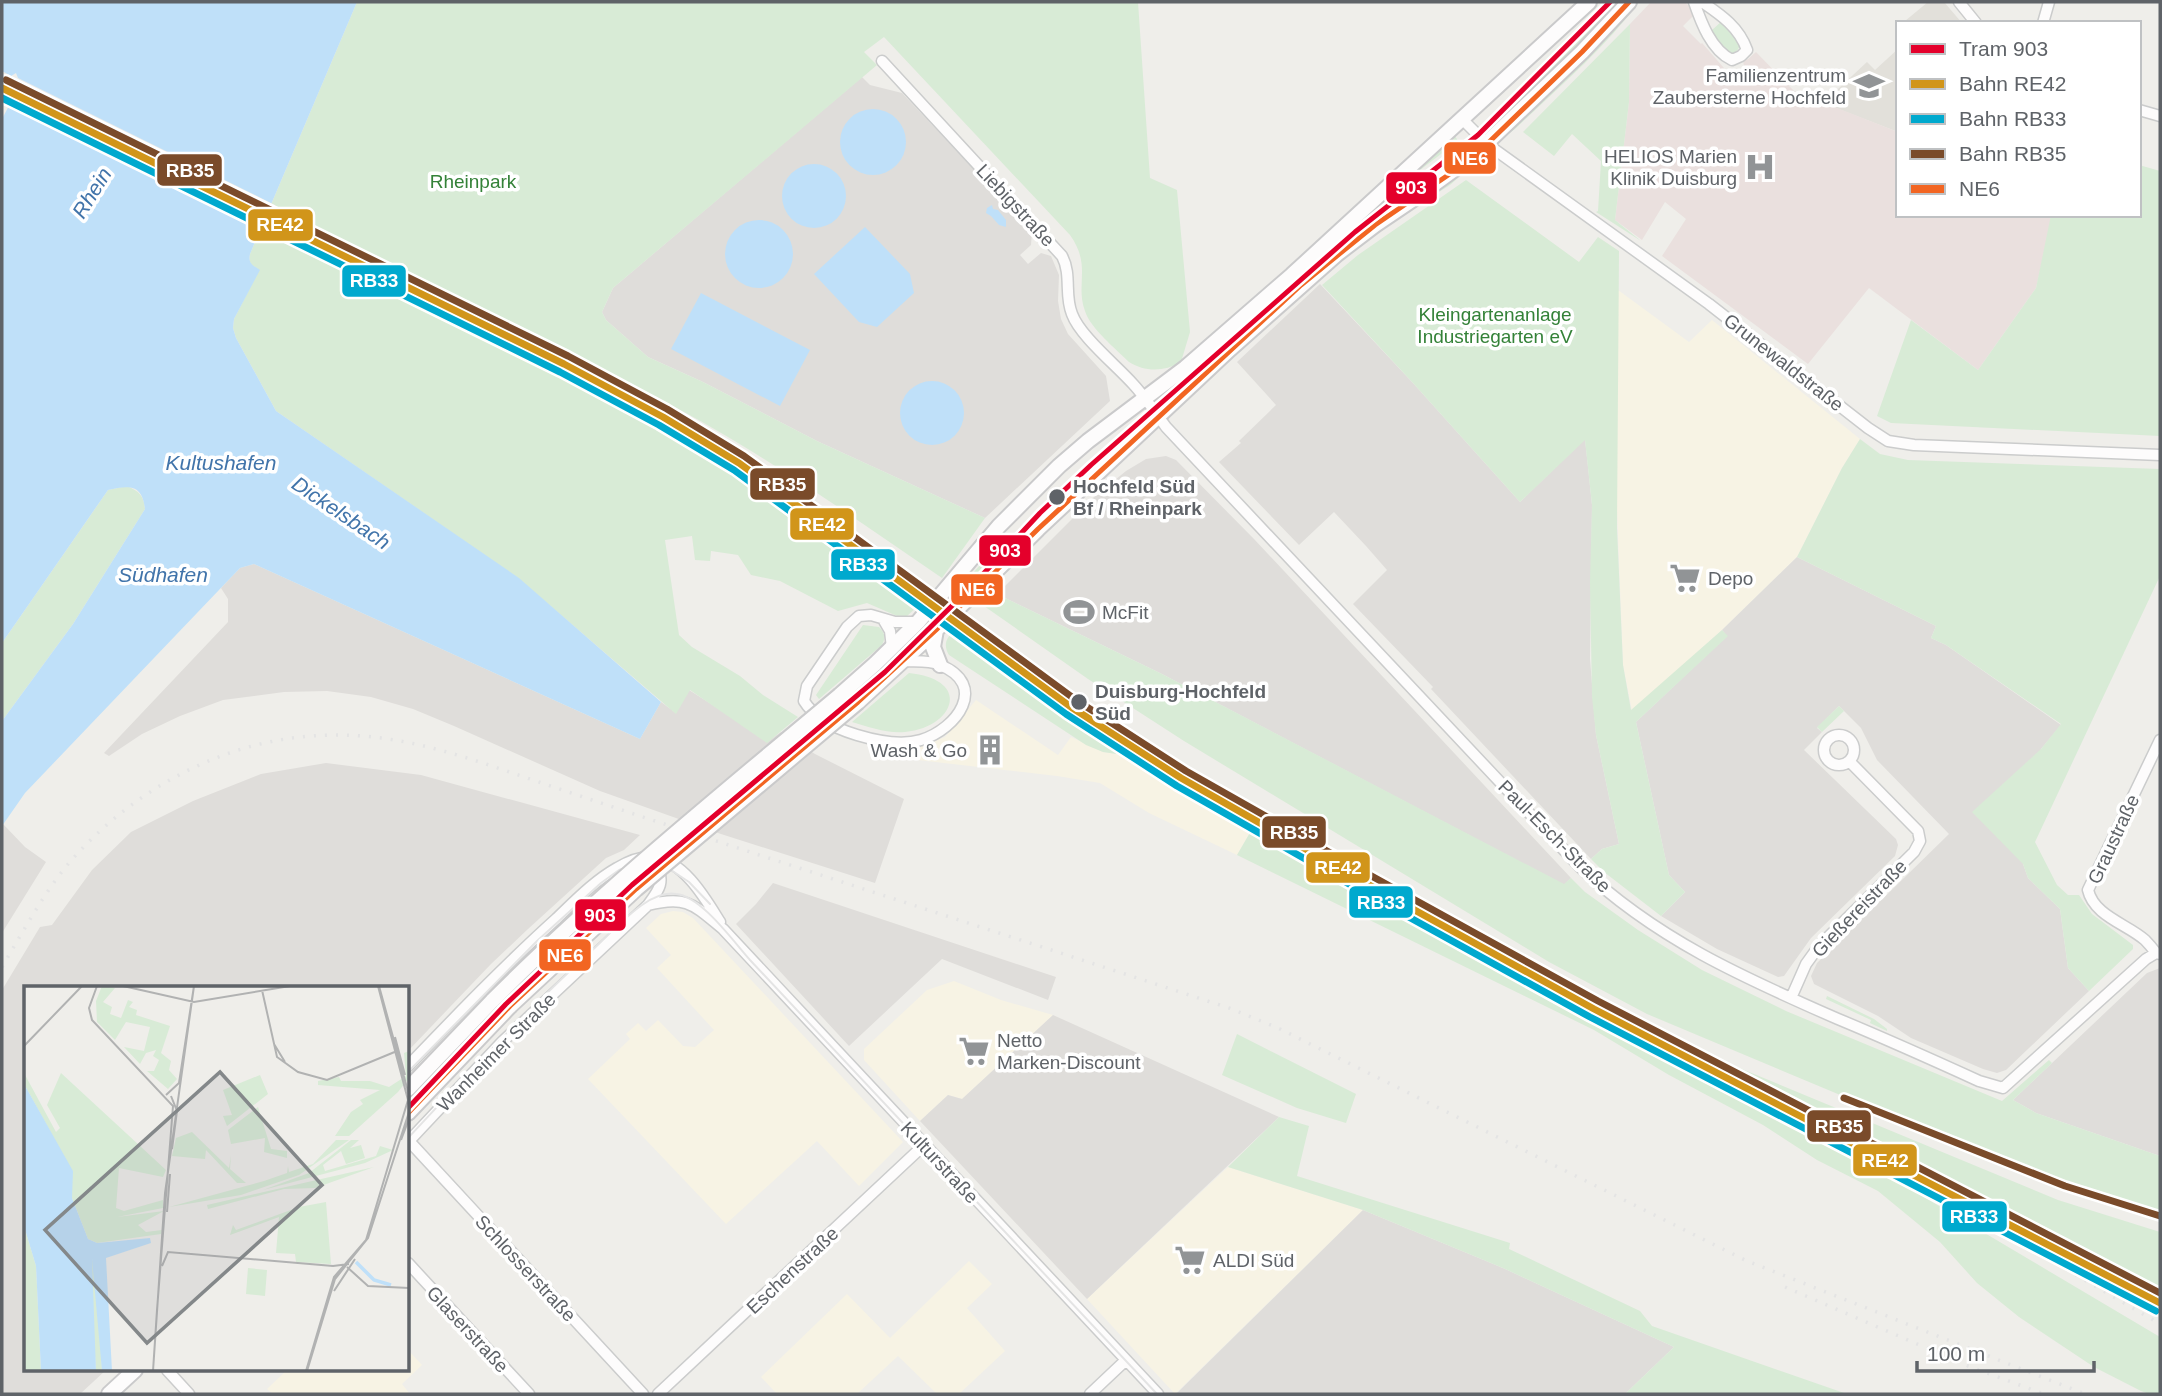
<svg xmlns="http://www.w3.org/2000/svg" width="2162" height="1396" font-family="Helvetica,sans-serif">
<rect width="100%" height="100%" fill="#efeeea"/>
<!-- commercial -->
<path fill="#f7f3e4" d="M1618,290L1689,342L1712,320L1860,439L1842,468L1797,557L1722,630L1632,711L1623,665L1616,485Z
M976,700L1058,755L1071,737L1103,752L1137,757L1255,824L1237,855L1149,813L1100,783L1057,776L909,759L910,751L945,737Z
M673,911L683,912L693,918L903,1142L859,1186L817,1141L726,1224L588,1079L630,1039L626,1034L638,1023L646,1031L658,1020L683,1046L695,1047L714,1030L657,968L671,955L646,928L661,914Z
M954,981L1001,1000L1053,1015L962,1099L948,1095L920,1121L864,1060V1049L927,990Z
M1228,1167L1363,1210L1175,1394L1087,1299Z
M969,1261L992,1284L967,1308L1005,1351L959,1394H937L898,1356L857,1394H777L761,1377L847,1294L890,1338Z
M408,1350L422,1365L402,1384L410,1394H273L267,1389L287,1370H408Z"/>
<!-- industrial -->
<path fill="#dfddda" d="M862,77L870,85L902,93L1032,231L1031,245L1020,255L1028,264L1041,253L1051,256L1059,275L1058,301L1061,319L1068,334L1106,376L1110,401L985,518L817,441L703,382L648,357L606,320L602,312L613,288Z
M1320,284L1413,383L1520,502L1585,439L1592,505L1590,659L1596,735L1619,844L1602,849L1591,859L1431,689L1433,687L1353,604L1387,570L1366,546L1334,512L1299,545L1219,462L1241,443L1239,441L1276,405L1237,362Z
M1166,456L1176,460L1254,539L1571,878L1564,885L1162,674L997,594L1094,497L1126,471L1146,459Z
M1797,557L1936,626L1931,638L1946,645L2061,725L2041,749L2023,864L2028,878L2060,909L2068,968L2089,991L2006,1070L1997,1073L1983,1069L1911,1038L1878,1016L1814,984L1811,976L1817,963L1949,834L1877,760L1861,728L1839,706L1817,728L1822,732L1804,750L1896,839L1898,845L1895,856L1811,938L1784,976L1778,977L1717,949L1661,916L1685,892L1669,875L1636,722L1727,636L1722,630Z
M254,564L640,739L661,702L676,713L689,690L757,733L767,742L781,732L815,754L904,799L875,883L721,834L600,791L454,726L413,709L371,697L327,691L284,692L223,700L180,716L142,734L109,756L104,753L228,622V599L221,588L240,568Z
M326,763L421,775L640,835L624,850L606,858L528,929L491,964L408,1051V988H26V1370H106L80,1394H2V990L40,927L52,925L92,870L131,832L193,801L261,774Z
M3,824L25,847L46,862L2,933Z
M773,883L1056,977L1048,1000L942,959L849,1046L736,924L756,904Z
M2160,968V1156L2036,1113L2013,1100L2147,973Z
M1053,1015L1279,1117L1087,1299L920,1121L948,1095L962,1099Z
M1363,1210L1503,1268L1674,1347L1625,1394H1176Z"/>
<!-- education -->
<path fill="#e2e0da" d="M1928,2H1944L1962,23H1906L1905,21Z
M1898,49V132L1823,103L1867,62L1875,70Z"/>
<!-- medical -->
<path fill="#eae0de" d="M1651,2H1685L1696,13L1683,26L1701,44L1702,43L1724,68L1722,70L1727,75L1725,77L1729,81L1744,67L1743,60L1748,59L1756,52L1794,91L1898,132V215H2053L2036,288L1978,370L1869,288L1808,364L1662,256L1686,219L1665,202L1642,240L1615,220L1629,102L1630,24Z"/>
<!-- green -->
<path fill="#d8ebd6" d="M357,2H1138L1150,178L1177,190L1190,332L1181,362C1164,372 1145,372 1129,362C1116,349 1090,328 1085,311C1075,284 1092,266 1070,235L884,37L864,52L877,65L613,288L602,312L606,320L648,357L703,382L817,441L985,518L942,578C843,510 744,440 636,387C614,376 591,363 569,354L562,370C613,395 664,421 713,451C786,496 853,551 921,603L906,617L897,616L867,603L838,611L780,581L751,575L738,555L711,551L710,561L695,560L692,536L665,540L679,635L692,647L740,676L763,695L798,717L767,743L690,690L676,714L518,578L276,411L236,338L233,328L234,319L259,270C252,265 248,264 250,254Z
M1617,2H1622L1490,132L1488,130Z
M1637,2H1639C1604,49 1558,88 1515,129L1504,137L1616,26Z
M1722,21C1730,30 1750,46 1732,54C1722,49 1716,40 1712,30Z
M1630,24L1629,102L1615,220L1641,241L1596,212L1598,211L1601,161L1572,134L1554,156L1523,132Z
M1455,136L1458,141L1407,180L1406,179Z
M2139,165L2160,171V436L1891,423L1877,416L1911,320L1978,370L2036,288L2051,215H2139Z
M1458,176L1459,177L1450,185L1382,228Z
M1466,180L1579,262L1598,237L1619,251L1617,528L1623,665L1631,710L1722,630L1728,636L1636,722L1669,875L1685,892L1661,916L1604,872L1591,859L1602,849L1619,844L1596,735L1592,697L1590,582L1592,505L1585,440L1520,502L1413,383L1322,285L1358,255Z
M1860,439L1880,454L1908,460L2160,469V576L2035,842L2057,885L2068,895H2079L2092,914L2133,945V949L2089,991L2068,968L2060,909L2028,878L2023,864L1972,812L2041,749L2061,724L1946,645L1931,638L1936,626L1797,557L1842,468Z
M127,486C139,491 144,496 145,509L73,624L2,721V643L108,490Z
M1001,541L1005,544L964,591L960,588Z
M997,594L1162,674L1564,884L1571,878L1585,892L1638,930L1702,970L1786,1011L2002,1101L2049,1060L2052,1063L2013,1100L2036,1113L2160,1156V1214L2105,1199L2066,1185L1857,1102L1647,1014L1549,962L1184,741L1088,679L984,606Z
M935,614L939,617L928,628L853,696L851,695L907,645Z
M863,625L879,627C885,633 886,637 882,645L819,699L816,695Z
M954,631L1137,757L1103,752L1086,745L949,655C943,645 946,638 954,631Z
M909,673C974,680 953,728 905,732C888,734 869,727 852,722Z
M1839,706L1844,711L1822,732L1817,727Z
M1255,824L1438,932L1821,1136L2160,1337V1394H2149L2141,1391L2094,1367L2019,1317L1977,1283L1940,1242L1878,1191L1817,1160L1763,1125L1669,1075L1594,1030L1237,855Z
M1827,996L1874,1019L1887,1029V1031L1870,1023L1871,1020L1826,999Z
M1237,1034L1356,1094L1346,1123L1297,1108L1222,1075Z
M1730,1064L2058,1200L2160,1232V1288Z
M1279,1117L1309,1126L1297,1176L1510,1243L1509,1249L1640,1311L1652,1326L1847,1394H1625L1674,1347L1503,1268L1363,1210L1228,1167Z"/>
<!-- water -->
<path fill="#bfe0f9" d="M2,2H357L250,254C248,263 252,265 260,270L234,319L233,328L236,338L276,411L519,578L661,702L640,739L254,564L240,568L25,793L2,826V721L73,624L145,509C142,483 128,486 108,490L2,643Z
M840 142a33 33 0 1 1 66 0a33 33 0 1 1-66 0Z
M782 196a32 32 0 1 1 64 0a32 32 0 1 1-64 0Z
M992,205L993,209L998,210L1006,220V227L999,225L991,216L986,213L987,208Z
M725 254a34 34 0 1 1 68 0a34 34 0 1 1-68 0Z
M865,227L910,274L914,293L877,327L859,322L814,274Z
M701,293L810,350L780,406L671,349Z
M900 413a32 32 0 1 1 64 0a32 32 0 1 1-64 0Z"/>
<!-- pier -->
<path fill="#efeeea" d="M2,71L11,76L16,73L18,78L275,205L267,225L13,98L2,119Z"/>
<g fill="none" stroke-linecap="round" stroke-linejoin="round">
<!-- street casing -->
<g stroke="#cbcccc" stroke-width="13">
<path id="street" d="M1694,2C1701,22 1711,50 1732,60L1741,56L1747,50C1739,27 1721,15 1702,2
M1959,2L1976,23
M2043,23L2049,2
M882,61L1062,256C1072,275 1064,295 1072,314C1080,336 1116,365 1133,384C1145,397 1155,412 1166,427L1579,866C1654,938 1744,978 1838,1019C1886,1039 1933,1060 1979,1081L2003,1088L2146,959L2156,953L2160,954
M2139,110L2160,116
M1463,120L1487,144L1709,304L1868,428L1888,441L1914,445L2160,455
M883,619L890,631L892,648
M902,661C915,662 929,660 940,665C989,685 957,729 921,740C901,746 877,741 857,735C837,729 815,719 804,701L807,686L847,627L859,616L871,615L895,622H918
M1824 750a15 15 0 1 1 30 0a15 15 0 1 1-30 0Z
M648,905C687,895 694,905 723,929L1158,1394
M2156,953C2153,949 2149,944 2145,940C2127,924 2094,916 2088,890L2160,740
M1791,998L1806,964L1819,946L1914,852L1920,841L1918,831L1850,762
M408,1066C456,1016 504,966 556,919C575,901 594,881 617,868C627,862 641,856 653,857C684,861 705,898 720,922
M409,1141L643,1394
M408,1142L502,1042L648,905C658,891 666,882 656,865
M408,1263L529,1394
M167,1370L189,1394
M658,1394L924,1145
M1090,1394L1126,1360"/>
</g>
<!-- secondary casing -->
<g stroke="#cacacb" stroke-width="18">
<path id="secondary" d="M936,630L933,647L940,665
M840,695L875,664L918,622L999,526L1059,466L1088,441L1185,368L1292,275L1589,2
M858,702L936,630L1038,529L1230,349L1337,254L1375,225L1412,200L1474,155L1582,52L1629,2
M408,1089L493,1000
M408,1113L510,1006
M109,1394L135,1370"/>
</g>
<!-- street -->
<use href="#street" stroke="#fdfcfc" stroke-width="10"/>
<!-- secondary -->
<use href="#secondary" stroke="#fdfcfc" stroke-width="14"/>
<!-- tram -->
<path stroke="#e4e4e4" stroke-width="2" d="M408,1072L537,941L601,883L619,870L642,862L662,864L689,882L710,904
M408,1138C466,1076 524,1013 587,955C605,939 622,919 642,905C652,898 664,892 676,894C701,896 733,941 750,960L1157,1394"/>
<!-- rail -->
<path stroke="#e4e4e4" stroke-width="3.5" stroke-dasharray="2 9" stroke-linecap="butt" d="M2,967C23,932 43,894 69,863C126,797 205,750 292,738C381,726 451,752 533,780C583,797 633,814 683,830C866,890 1049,949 1232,1009L1280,1029L1747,1261L2085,1394
M1857,1147L2160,1324
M1930,1176L2053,1248L2098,1278
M1785,1287L1968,1366L2044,1394"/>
<!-- secondary-bridge casing -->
<g stroke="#cacacb" stroke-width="18" stroke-linecap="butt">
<path id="secondary-bridge" d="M493,1000C602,891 722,794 840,695
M510,1006L636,889L858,702"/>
</g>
<!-- secondary-bridge -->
<use href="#secondary-bridge" stroke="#fdfcfc" stroke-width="14"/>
<!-- bus-1 casing -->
<g stroke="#fff" stroke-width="10">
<path id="bus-1" d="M408,1113L510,1006L636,889L858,702L936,630L1038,529L1301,285L1375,225L1457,169L1487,144L1582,52L1629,2"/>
</g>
<!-- bus-1 -->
<use href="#bus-1" stroke="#f26522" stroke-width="5"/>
<!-- rail-1 casing -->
<g stroke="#fff" stroke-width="12">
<path id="rail-1" d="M2,88L564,364L663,417L739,463L1071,707L1181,778L1353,876L1594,1009L2160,1303"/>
</g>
<!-- rail-2 casing -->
<g stroke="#fff" stroke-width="12">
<path id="rail-2" d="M2,98L560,372L659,425L734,470L1066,714L1177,786L1349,884L1590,1017L2156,1311"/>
</g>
<!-- rail-3 casing -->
<g stroke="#fff" stroke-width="12">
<path id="rail-3" d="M6,80L568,356L667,409L744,456L1076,700L1186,771L1357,868L1598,1001L2160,1293
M1844,1098L2065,1186L2160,1216"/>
</g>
<!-- rail-1 -->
<use href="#rail-1" stroke="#d1951a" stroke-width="7"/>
<!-- rail-2 -->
<use href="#rail-2" stroke="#00a9ce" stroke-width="7"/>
<!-- rail-3 -->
<use href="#rail-3" stroke="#7a4b2a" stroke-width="7"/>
<!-- tram-1 casing -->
<g stroke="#fff" stroke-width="10">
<path id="tram-1" d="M408,1108L506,1004L632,885L885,672L971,587L1040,513L1091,465L1355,232L1478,135L1610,2"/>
</g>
<!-- tram-1 -->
<use href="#tram-1" stroke="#e4002b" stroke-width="5"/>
</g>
<!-- icons -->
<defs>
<g id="school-bare" transform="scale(2.415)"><path d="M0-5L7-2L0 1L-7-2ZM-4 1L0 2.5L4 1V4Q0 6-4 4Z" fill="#919496" stroke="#fff" stroke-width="2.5" paint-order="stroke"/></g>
<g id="hospital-bare" transform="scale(2.415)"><path d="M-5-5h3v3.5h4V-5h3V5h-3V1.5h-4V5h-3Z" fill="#919496" stroke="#fff" stroke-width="2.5" paint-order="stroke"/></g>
<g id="supermarket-bare" transform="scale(2.415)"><path d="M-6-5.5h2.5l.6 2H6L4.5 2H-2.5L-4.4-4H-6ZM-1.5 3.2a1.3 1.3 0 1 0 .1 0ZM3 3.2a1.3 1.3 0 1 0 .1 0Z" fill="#919496" stroke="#fff" stroke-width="2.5" paint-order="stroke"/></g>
<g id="stadium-bare" transform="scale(2.415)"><path d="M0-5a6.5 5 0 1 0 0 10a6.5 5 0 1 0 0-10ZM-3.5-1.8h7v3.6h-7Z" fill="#919496" stroke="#fff" stroke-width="2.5" paint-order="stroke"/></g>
<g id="building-bare" transform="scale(2.415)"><path d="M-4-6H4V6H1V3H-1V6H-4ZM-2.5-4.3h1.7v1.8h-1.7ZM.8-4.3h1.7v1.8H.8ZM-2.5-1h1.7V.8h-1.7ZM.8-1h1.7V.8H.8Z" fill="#919496" stroke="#fff" stroke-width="2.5" paint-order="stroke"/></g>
</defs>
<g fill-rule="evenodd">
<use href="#school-bare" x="1869" y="86"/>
<use href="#hospital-bare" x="1760" y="167"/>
<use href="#supermarket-bare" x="1685" y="578"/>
<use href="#stadium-bare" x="1079" y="612"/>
<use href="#building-bare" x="990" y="750"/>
<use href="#supermarket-bare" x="974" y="1051"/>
<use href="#supermarket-bare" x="1190" y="1260"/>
</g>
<!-- markers -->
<g fill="#5f6368" stroke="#fff" stroke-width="2.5">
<circle cx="1057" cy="497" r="9"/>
<circle cx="1079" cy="702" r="9"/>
</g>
<g text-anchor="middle" stroke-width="7" stroke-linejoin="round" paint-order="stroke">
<!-- poi labels -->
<g font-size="19" fill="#5f6368" stroke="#fff" text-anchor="start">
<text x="1846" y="82" text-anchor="end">Familienzentrum<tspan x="1846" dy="22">Zaubersterne Hochfeld</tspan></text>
<text x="1737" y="163" text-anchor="end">HELIOS Marien<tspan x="1737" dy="22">Klinik Duisburg</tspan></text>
<text x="1708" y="585">Depo</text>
<text x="1102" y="619">McFit</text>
<text x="967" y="757" text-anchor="end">Wash &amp; Go</text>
<text x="997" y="1047">Netto<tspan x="997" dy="22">Marken-Discount</tspan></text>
<text x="1213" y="1267">ALDI Süd</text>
</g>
<!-- park labels -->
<g font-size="19" fill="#348238" stroke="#fff">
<text x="473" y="188">Rheinpark</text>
<text x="1495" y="321">Kleingartenanlage<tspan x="1495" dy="22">Industriegarten eV</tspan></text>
</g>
<!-- street labels -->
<g font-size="19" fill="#5f6368" stroke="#fff">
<text transform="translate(1016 205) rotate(47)" y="7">Liebigstraße</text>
<text transform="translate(1784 362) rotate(38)" y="7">Grunewaldstraße</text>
<text transform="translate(1555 836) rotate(45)" y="7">Paul-Esch-Straße</text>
<text transform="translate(2113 839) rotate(-65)" y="7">Graustraße</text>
<text transform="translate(1859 908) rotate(-46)" y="7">Gießereistraße</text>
<text transform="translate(496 1052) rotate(-45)" y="7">Wanheimer Straße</text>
<text transform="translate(940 1162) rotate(47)" y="7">Kulturstraße</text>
<text transform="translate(526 1268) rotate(47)" y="7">Schlosserstraße</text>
<text transform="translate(792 1270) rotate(-43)" y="7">Eschenstraße</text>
<text transform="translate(468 1329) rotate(47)" y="7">Glaserstraße</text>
</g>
<!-- stop labels -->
<g font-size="19" font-weight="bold" fill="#5f6368" stroke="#fff" text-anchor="start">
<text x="1073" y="493">Hochfeld Süd<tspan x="1073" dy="22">Bf / Rheinpark</tspan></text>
<text x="1095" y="698">Duisburg-Hochfeld<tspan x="1095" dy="22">Süd</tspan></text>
</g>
<!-- water labels -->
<g font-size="21" font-style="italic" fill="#4174aa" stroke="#fff">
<text transform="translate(92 193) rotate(-58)" y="7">Rhein</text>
<text x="221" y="470">Kultushafen</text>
<text transform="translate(341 513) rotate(34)" y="7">Dickelsbach</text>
<text x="163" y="582">Südhafen</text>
</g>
</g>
<!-- overview -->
<g transform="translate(24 986)">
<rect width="385" height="385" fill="#efeeea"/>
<path d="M78,0L91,2L79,16L88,21L86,28L97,32L104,14L109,16L105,21L113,24L112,29L146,40L137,67L147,75L145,84L153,93L144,103L123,85H130L135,74L129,70L132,64L122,67L116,78L100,61L120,65L126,41L102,36L91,54L73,36L72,15ZM385,65V92L374,106L325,150H311L327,126L339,118L336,114L356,104L294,99V95L315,91L317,95H346L365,101L382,90L380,67ZM0,87L32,146L36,142L23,119L37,87L142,184L139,191L95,182L92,222L100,225L139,214V222L93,231L140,225L114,239L122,246L138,244L137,248L73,257L64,253L48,212V185L0,98ZM236,89L244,108L203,140L199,130L208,129L199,104ZM234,121L247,163L263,165V172L240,166L241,152L207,158L204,144ZM168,146L205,182L207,169L206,183L222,197H213L182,164L181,173L148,170L152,152ZM312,154H325L275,189L217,209L145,221L240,195L263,187L264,180L265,186L289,178ZM327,154H335L326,162L337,159L341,172L322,178L317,165L299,179L301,185L352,170L356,160L369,164L341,177L239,204L285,187ZM350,181L291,202L260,203L184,223L183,219ZM302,216L307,278L272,276L271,268L252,267L255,231L206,249L209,239L212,244L275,221ZM0,240L12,280L17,385H0ZM70,274L76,329L78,385H72L65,276ZM224,282L243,284L241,310L222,308Z" fill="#d8ebd6"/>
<path d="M0,98L49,185L48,212L64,253L73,257L126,252L127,257L82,272L88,385H78L68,273L72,385H17L12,280L0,240Z" fill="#bfe0f9"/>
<path fill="none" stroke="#bfe0f9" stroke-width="3.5" d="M332,276L350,294L367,299"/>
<path fill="none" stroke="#b1b2b2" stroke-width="2" d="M73,0L65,22L68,34L149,120L133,324M99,0L170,16L266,0M355,0L385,109M238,4L253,71L274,86L303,94L373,65M371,51L381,89M250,58L261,76M0,60L58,0M142,109L155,97L170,0M147,110L153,125L148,163M377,154L385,133M143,226L146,188M138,280L144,266L309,280L325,278M323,281L344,300L385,302M310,305L331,273M129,385L133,324M129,385L141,207L170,0M282,385L310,291L342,254L384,114L354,0M283,385L311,293L344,252L385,126"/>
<path fill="#84888a" fill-opacity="0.15" stroke="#84888a" stroke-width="3.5" d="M196,86L298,199L123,357L21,244Z"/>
<rect width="385" height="385" fill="none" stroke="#5f6368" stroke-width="3.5"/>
</g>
<g stroke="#fff" stroke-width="2.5">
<rect x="1443" y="141" width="54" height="34" rx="7" fill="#f26522"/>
<rect x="156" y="153" width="67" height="34" rx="7" fill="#7a4b2a"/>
<rect x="1385" y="171" width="53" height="34" rx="7" fill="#e4002b"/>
<rect x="247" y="208" width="67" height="34" rx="7" fill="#d1951a"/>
<rect x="341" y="264" width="66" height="34" rx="7" fill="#00a9ce"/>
<rect x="749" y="467" width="67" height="34" rx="7" fill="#7a4b2a"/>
<rect x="789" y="507" width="66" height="34" rx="7" fill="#d1951a"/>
<rect x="978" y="534" width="54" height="33" rx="7" fill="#e4002b"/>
<rect x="830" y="548" width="66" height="33" rx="7" fill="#00a9ce"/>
<rect x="950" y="573" width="54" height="33" rx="7" fill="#f26522"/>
<rect x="1261" y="815" width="66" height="34" rx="7" fill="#7a4b2a"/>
<rect x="1305" y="851" width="66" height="33" rx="7" fill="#d1951a"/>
<rect x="1348" y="885" width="66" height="34" rx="7" fill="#00a9ce"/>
<rect x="574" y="898" width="53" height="34" rx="7" fill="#e4002b"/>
<rect x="538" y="938" width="54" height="34" rx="7" fill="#f26522"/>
<rect x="1806" y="1109" width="66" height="34" rx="7" fill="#7a4b2a"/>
<rect x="1852" y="1143" width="66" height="34" rx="7" fill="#d1951a"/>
<rect x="1941" y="1200" width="67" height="33" rx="7" fill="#00a9ce"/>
</g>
<g font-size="19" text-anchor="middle" font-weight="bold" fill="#fff">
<text x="1470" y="165">NE6</text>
<text x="190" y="177">RB35</text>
<text x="1411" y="194">903</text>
<text x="280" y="231">RE42</text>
<text x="374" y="287">RB33</text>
<text x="782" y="491">RB35</text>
<text x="822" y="531">RE42</text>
<text x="1005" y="557">903</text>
<text x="863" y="571">RB33</text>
<text x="977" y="596">NE6</text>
<text x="1294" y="839">RB35</text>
<text x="1338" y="874">RE42</text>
<text x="1381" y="909">RB33</text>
<text x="600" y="922">903</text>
<text x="565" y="962">NE6</text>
<text x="1839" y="1133">RB35</text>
<text x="1885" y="1167">RE42</text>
<text x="1974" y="1223">RB33</text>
</g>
<!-- border -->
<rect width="2162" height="1396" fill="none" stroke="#5f6368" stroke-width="7"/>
<!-- legend -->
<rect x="1896" y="21" width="245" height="196" fill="#ffffff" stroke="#bfc1c3" stroke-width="2"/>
<rect x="1910" y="44" width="35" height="10" fill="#e4002b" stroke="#bfc1c3" stroke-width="2"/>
<text x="1959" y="56" font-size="21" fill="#5f6368">Tram 903</text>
<rect x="1910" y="79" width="35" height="10" fill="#d1951a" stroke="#bfc1c3" stroke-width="2"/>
<text x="1959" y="91" font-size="21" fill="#5f6368">Bahn RE42</text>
<rect x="1910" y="114" width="35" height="10" fill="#00a9ce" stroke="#bfc1c3" stroke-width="2"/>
<text x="1959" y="126" font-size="21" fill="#5f6368">Bahn RB33</text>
<rect x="1910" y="149" width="35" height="10" fill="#7a4b2a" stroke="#bfc1c3" stroke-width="2"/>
<text x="1959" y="161" font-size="21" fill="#5f6368">Bahn RB35</text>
<rect x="1910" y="184" width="35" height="10" fill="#f26522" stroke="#bfc1c3" stroke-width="2"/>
<text x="1959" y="196" font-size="21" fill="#5f6368">NE6</text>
<!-- scale -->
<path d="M1917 1361v10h177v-10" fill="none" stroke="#5f6368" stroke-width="3.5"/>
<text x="1927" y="1361" font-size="21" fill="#5f6368" stroke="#ffffff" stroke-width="5" paint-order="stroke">100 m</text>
</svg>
